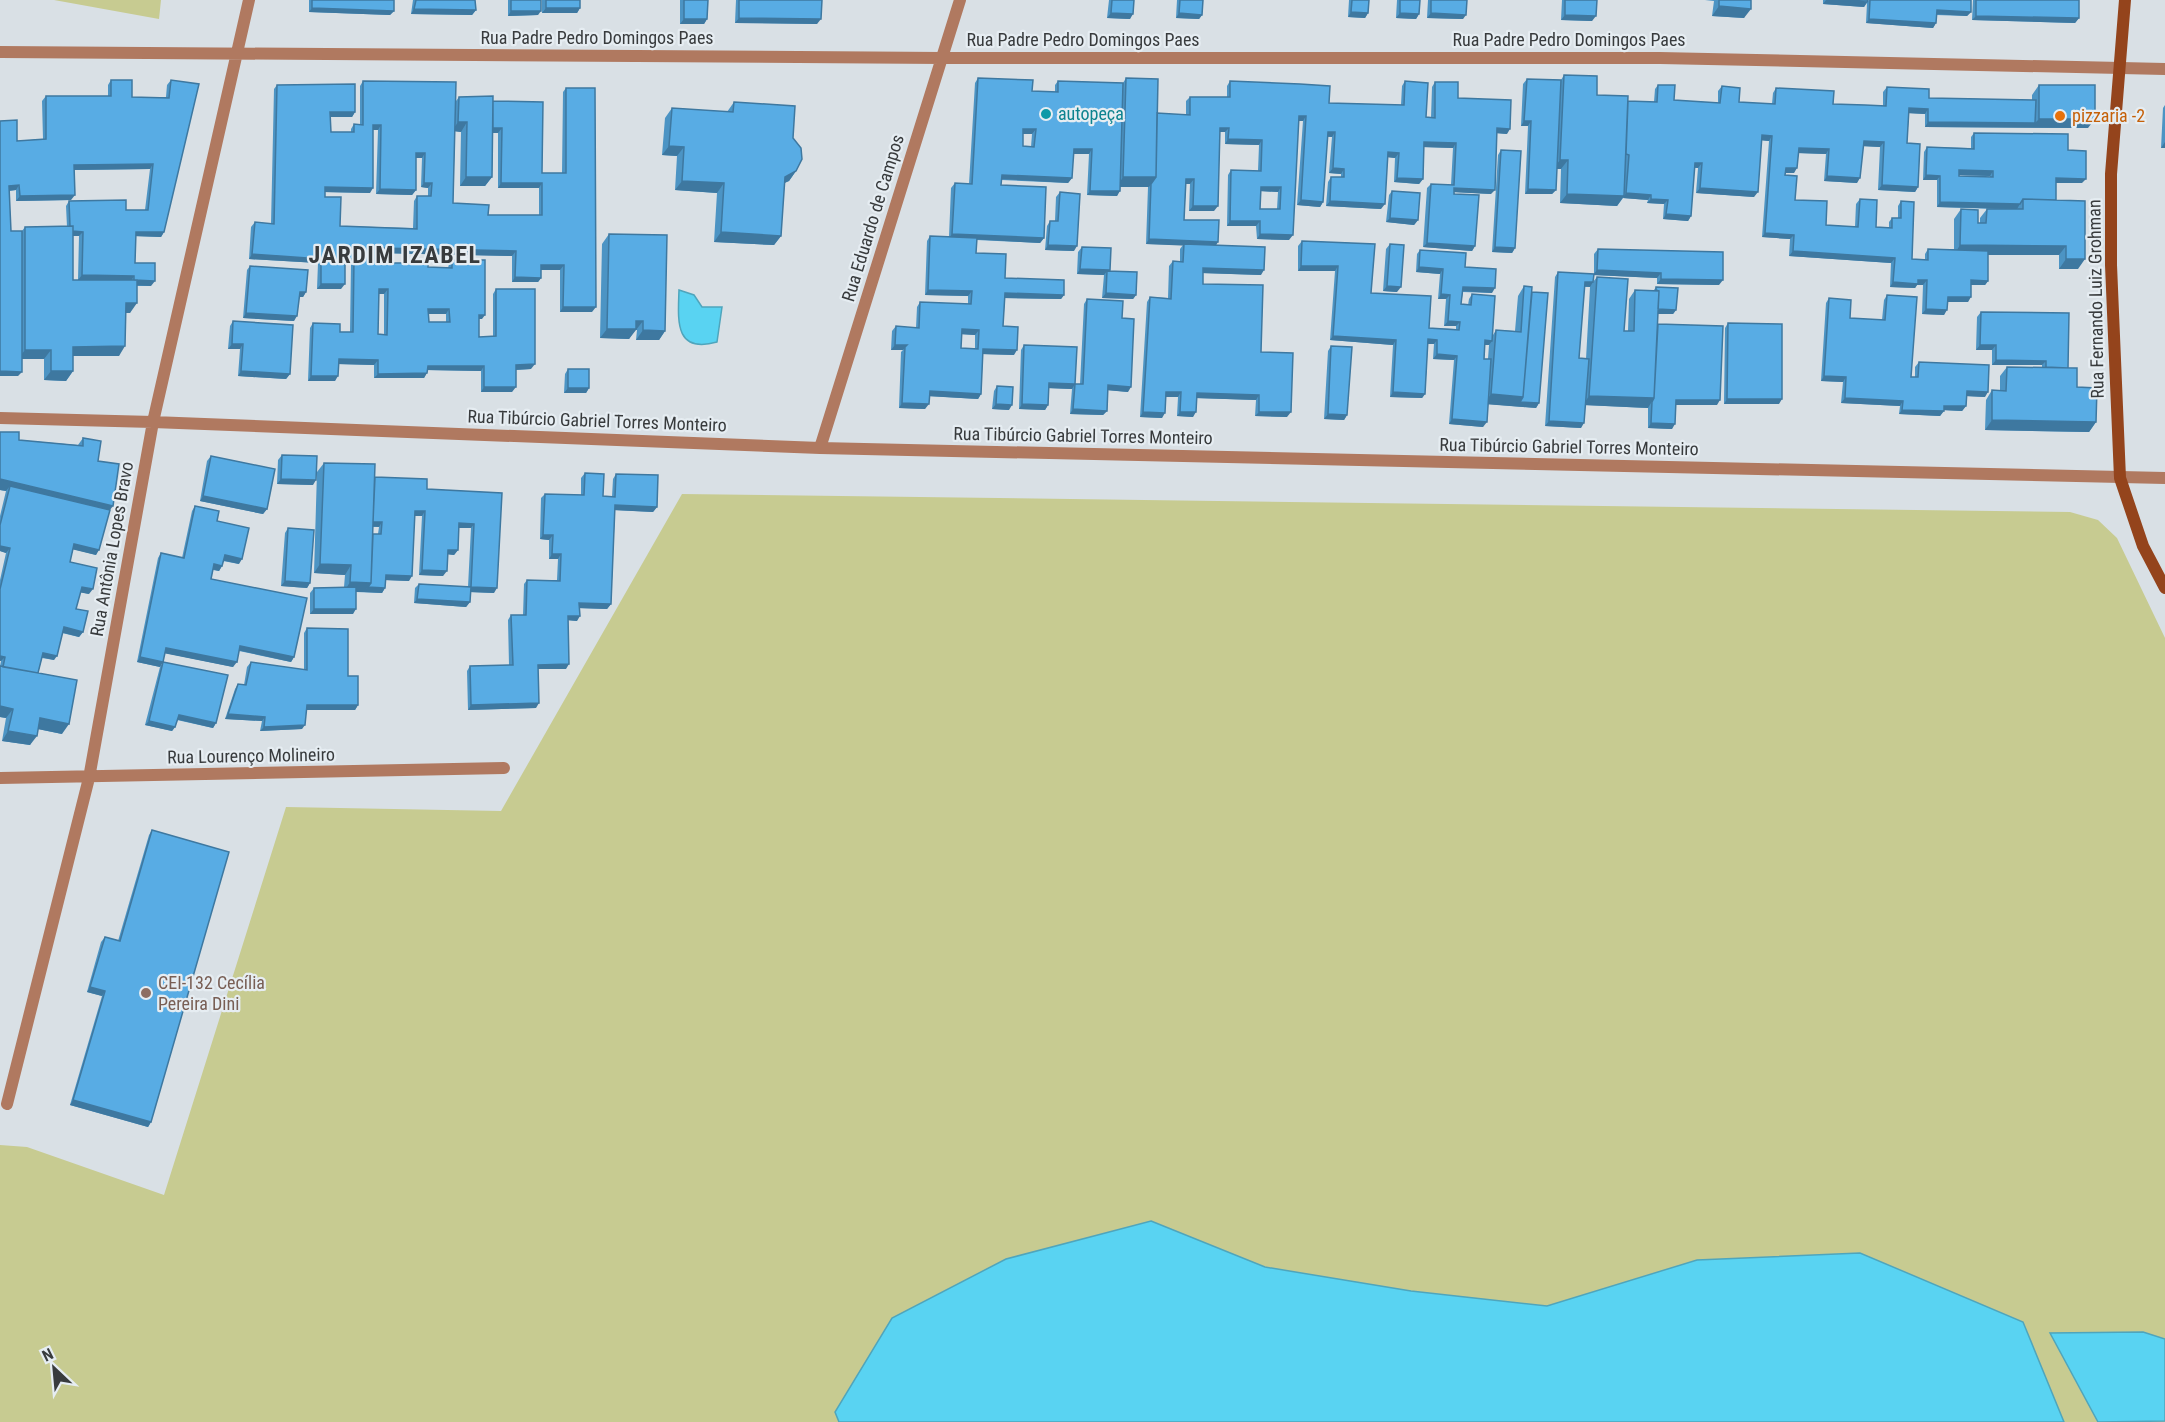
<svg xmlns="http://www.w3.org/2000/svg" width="2165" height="1422" font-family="'Roboto Condensed',sans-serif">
<rect width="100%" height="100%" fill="#d9e0e5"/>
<!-- green -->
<path fill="#c7cb91" d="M54,0H161L159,19Z
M682,494L2070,512L2098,520L2117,538L2165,638V1422H0V1145L27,1147L164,1195L286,807L501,811Z"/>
<!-- water -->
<path fill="#59d3f2" stroke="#4fa5bc" stroke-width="1.5" d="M679,290L694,295L702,307H722L717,342C674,354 678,320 679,290Z
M1151,1221L1265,1267L1411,1291L1547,1306L1697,1260L1860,1253L2023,1322L2064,1422H839L835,1412L892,1318L1006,1259Z
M2143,1332L2165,1339V1421L2098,1422L2050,1333Z"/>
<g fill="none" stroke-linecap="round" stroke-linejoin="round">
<!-- street -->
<path stroke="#b07960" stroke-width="12" d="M0,52L942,58H1660L2165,69
M0,418L153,422L820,448L2165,478
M820,448L960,0
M0,778L504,768
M7,1104L89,778L153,422L249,0"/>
<!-- secondary -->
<path stroke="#94441c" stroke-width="12" d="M2125,0L2111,174V265L2120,478L2143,546L2165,588"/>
</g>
<!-- wall -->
<path fill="#4c94c4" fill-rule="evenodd" d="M309,0H394V11L390,15L309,12Z
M413,0H475L476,10L472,15L411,14Z
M508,0H541L538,15L508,16Z
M542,0H580V8L577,13H542Z
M680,0H708L707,19L704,24H680Z
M736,0H822L817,24L735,23Z
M1109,0H1134L1130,19L1107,18Z
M1177,0H1203L1202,15L1199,19L1176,18Z
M1349,0H1369L1368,13L1365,18L1348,17Z
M1397,0H1420L1419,14L1416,19L1396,18Z
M1428,0H1467L1463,19L1427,18Z
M1562,0H1597L1592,21L1561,20Z
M1705,0H1751L1744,18L1712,16L1714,1Z
M1823,0H1868L1867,2L1869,0H1971V12L1967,16L1936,15V23L1933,28L1866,23L1867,3L1864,7L1823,4Z
M1973,0H2079V18L2075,23L1972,20Z
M1564,75L1597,95L1628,101L1654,102L1655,89L1658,85L1674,100L1718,103V91L1722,86L1739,102L1772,104L1773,93L1776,88L1833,104L1883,106V92L1887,87L1929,98L2032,100V95L2039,85L2088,128L1925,127V114L1909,113L1907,143L1918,187L1915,192L1878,190L1880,147L1863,146L1857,183L1824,181L1826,154L1799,153L1794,173H1785V175L1795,200L1826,225L1855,227L1856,204L1860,199L1876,227L1889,228V222L1892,218H1898V206L1901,201L1912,259L1925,260V254L1928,249H1954V219L1961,209L1978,223H1980V218L1987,209H1995L1937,207V180H1923L1924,152L1927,147L1971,148V137L1974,133L2068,150L2082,183H2056V200L2078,269H2059V255H1988V281L1985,285H1971L1968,302H1948L1944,315L1922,314L1923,285H1917L1915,288L1890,287L1891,263L1789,256L1790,239L1762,237L1769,141L1761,140L1754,197L1696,193L1698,168H1694L1691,216L1688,221L1663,219L1664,204L1647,203L1648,200L1623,198L1617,206L1560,203L1561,169H1556V190L1552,194H1525L1528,126H1521L1523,84L1527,79L1561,80ZM1959,175L1990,176V177L1959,176Z
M978,78L1032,91L1055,92V85L1058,81L1123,83L1126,78L1157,113L1186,115V101L1190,97H1227V86L1230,81L1329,103L1401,105L1402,86L1405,81L1426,117L1431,118L1432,87L1435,82L1507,134L1497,133L1491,194L1454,192L1475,246L1472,251L1423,247L1427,188L1431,184L1451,185L1453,148L1424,147L1423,179L1419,184L1394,182L1395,158L1388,157L1381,209L1326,206L1328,182L1331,177H1341V174L1329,173L1332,137H1327L1323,202L1320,207L1297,205L1303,121H1298L1289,240L1257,239L1256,226H1227L1228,175L1231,170L1258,171L1259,145L1225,144V132H1219L1214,211H1189L1190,184H1186L1184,220L1216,245L1261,275L1203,273V284L1261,352L1287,417L1255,416L1256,400L1197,398L1193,417L1177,416L1178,397H1166L1162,418L1140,417L1147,302L1150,297L1168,298L1169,266L1173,261H1180V249L1183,245L1146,244L1148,187H1120L1117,196L1087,195L1089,154H1073L1072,178L1068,183L1002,180L1001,185L1044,238L1040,243L977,240L976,253L1005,278L1064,295L1061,299L1005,298L1003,326L1014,355L983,354L981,394L978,399L929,396L925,409L899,408L901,352L903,350H891L892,331L896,326L916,328L917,307L920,302L968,304V296L925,295L927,241L930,236L949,237L951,188L955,183L969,184L975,83ZM1023,134H1032L1031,147L1023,146ZM1261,191L1278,192L1277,209H1260ZM961,334L975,335V348H961Z
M111,80L132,97H166L167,85L171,80L164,232L161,237L135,236V263L151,286H137L130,313H126L119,356H73V371L66,381L44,380V359H22L18,376H0V121L17,141L43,139L42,101L46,96H108V85ZM150,169L145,210H126L69,201L66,206L67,227H25L22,231H11L9,191L16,190V201L71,200L74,170ZM73,236H79L78,280H73Z
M363,81L456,101L459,97L493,101L542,173H562L563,92L566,88L592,312H560V270H541V278L538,282H512V256L379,253V263L428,267L448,268L449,264L452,260L482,319H479V337H493V294L496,289L531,369L516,370L512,392H481V371L428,370L424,378H374V365L339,364L335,381H308L310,328L313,323L340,332H350L351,264H345L341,289H317L318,263L249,259L251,227L255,222L271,224L274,89L277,85L355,112L352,117H330L331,132H351V129L354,124H360V86ZM373,130H378L376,194L412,195L416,190V158H422L421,187L428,188V196H417L414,201L413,228L340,226L325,197V192L370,193ZM455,131L461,132L460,186H485L492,177L493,133H498V188H539V215H488L453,203ZM379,294H384V335L378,334ZM428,314H446V322H429Z
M734,102L793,138L796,171L789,181L784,183L781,236L774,245L714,242L717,193L675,190L677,156L662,155L665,118L672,108L727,112Z
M2165,105V148H2161L2163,108Z
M1501,150L1515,248L1512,253L1492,252L1498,155Z
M1392,191L1418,220L1414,225L1386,222L1389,195Z
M1060,192L1074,251L1045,250L1047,226L1050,221H1055L1056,197Z
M609,234L665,331L659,340H636L637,330H635L629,339L600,338L602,244Z
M1302,241L1375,244L1371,293L1429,328L1456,329V326H1444L1446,299H1438L1440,274L1416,272L1417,254L1420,250L1465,267L1492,293L1463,292L1461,304L1468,305L1469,299L1472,294L1493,335L1496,330L1515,331L1518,296L1524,286L1532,292L1539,403L1536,408L1488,404L1483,427L1449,424L1454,360L1433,359L1434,344H1428L1425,394L1422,398L1390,397L1393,345L1330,340L1335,271H1298V246ZM1485,345H1489L1488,359H1484Z
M1390,244L1397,292L1383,291L1386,249Z
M1082,247L1110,270V271L1136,295L1133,299L1102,298L1104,275L1077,274L1078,252Z
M1598,249L1719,285L1657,284V278L1594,275L1593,282L1597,277L1624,331H1628L1629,299L1635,290H1654L1656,287L1676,310L1673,314H1658V324L1717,405H1676L1672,429L1648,428V407V408L1585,405L1581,428L1545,426L1555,277L1558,272L1594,274V254ZM1584,287H1590L1586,359L1579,358Z
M250,266L306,292L303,297H299L294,321L243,318L247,270Z
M1887,295L1911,377H1915V367L1919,362L1985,397L1967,396L1966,406L1962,411L1944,410L1940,416L1899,414L1900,406L1841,403L1843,382L1821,381L1826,303L1829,298L1850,318L1882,320L1884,300Z
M1087,299L1122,318L1128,392L1108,390L1107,411L1103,415L1070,414L1072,389L1049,388L1048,405L1045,410L1019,409L1021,350L1024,345L1075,384H1080L1084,304Z
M1981,312L2068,368L2077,387L2096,422L2089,432L1985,430L1986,400L1992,390H2000V376L2007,367H2042V365H1992V350H1976L1977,317Z
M233,321L290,374L286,379L238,376L240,349H228L230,326Z
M1728,323L1779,404H1724L1725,328Z
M1331,346L1347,415L1344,420L1324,419L1328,351Z
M568,369L589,388L586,393H564L565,374Z
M997,386L1009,410L992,409L994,391Z
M0,432L19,440L78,445L83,438L98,461L110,510L96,555L73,549L70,562L89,594L80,592L76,609L83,632L79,637L62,633L54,660L42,658L38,673L62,734L38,729L30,745L2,741L6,718L0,717V666L1,661H0V580L6,553L0,551V516L6,491L0,490Z
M282,455L313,485L277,484L278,460Z
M211,456L267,509L263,514L200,501L207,461Z
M324,463L375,477L427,489L502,493L494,593L471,592L470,602L466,607L414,603L415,588L419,584L468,587L471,528H459L458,550L454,555L448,554L443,576L419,575L422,516H415L409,581L386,580L385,588L382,593L356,592L353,614H310V593L314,588L344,587L345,575L314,573L317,472ZM373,527H379L378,534H373Z
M585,473L603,496L612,497L613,479L616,474L657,507L653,512L615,510L611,604L607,609L579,608L577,621L568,620L566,669H538L536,708L468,710L467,671L470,666L509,665L508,620L511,615H523L524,584L527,580H557L558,559H549V540L540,539L541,498L545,494L581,495V478Z
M195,506L217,521L239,564L223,561L222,566L219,571L213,570L211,579L294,657L291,662L239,651L233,667L165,653L160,667L137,662L158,558L161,553L182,558L192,511Z
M288,528L310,583L307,588L281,586L285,533Z
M307,628L348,676L358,705L355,710H306L302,729L260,731L262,721L225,719L235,689L238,684L244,685L247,667L251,662L304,670V633Z
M163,662L216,723L213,728L177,720L175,727L172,731L145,725L160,667Z
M152,830L151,1122L148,1127L70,1105L102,996L87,992L101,942L105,937L118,941L149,835Z"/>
<!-- shaded-wall -->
<path fill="#3e78a0" d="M1826,0H1835L1867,2L1864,7L1823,4Z
M1719,6L1751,9L1744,18L1712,16Z
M312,8L394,11L390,15L309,12Z
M546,8H580L577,13H542Z
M414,9L476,10L472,15L411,14Z
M1937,10L1971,12L1967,16L1933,14Z
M511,11H541L538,15L508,16Z
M1351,12L1368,13L1365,18L1348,17Z
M1111,13L1133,14L1130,19L1107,18Z
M1179,13L1202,15L1199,19L1176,18Z
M1400,13L1419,14L1416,19L1396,18Z
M1431,13L1466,15L1463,19L1427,18Z
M1565,15L1596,16L1592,21L1561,20Z
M1976,16L2079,18L2075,23L1972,20Z
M739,18L821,19L817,24L735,23Z
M684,19H707L704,24H680Z
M1869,19L1936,23L1933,28L1866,23Z
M1909,108L1928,109L1925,114L1905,113Z
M330,112H355L352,117H326Z
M1299,116H1306L1303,121H1295Z
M2039,119H2095L2088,128L1925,127L1928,122L2035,123Z
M1524,121H1531L1528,126H1521Z
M458,122H467L461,132L452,131Z
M373,125H381L378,130H370Z
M490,128H502L498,133H486Z
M1220,128H1229L1225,132H1216Z
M1497,128L1510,129L1507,134L1494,133Z
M1023,129H1036L1032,134H1020Z
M1328,132H1335L1332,137L1324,136Z
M1762,135L1772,136L1769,141L1758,140Z
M1228,139L1262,140L1259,145L1225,144Z
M1864,141L1884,142L1880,147L1860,146Z
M1424,142L1456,143L1453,148L1421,147Z
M2165,142V148H2161Z
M669,146L684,147L677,156L662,155Z
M1799,148L1829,149L1826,154L1796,153Z
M1074,149H1092L1089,154H1070Z
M1388,152L1399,153L1395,158L1385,157Z
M416,153H425L422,158H412Z
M1560,160H1568L1561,169H1553Z
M1695,163H1702L1698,168L1691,167Z
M153,164L150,169L71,170L74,165Z
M1333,168L1344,169L1341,174L1329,173Z
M1786,168H1797L1794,173H1782Z
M1959,170L1993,171L1990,176L1956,175Z
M796,171L789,181L778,186L785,177Z
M1002,175L1072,178L1068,183L999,179Z
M1926,175L1940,176L1937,180H1923Z
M1827,176L1860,178L1857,183L1824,181Z
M466,177H492L485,186H460Z
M1123,177H1156L1149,187H1117Z
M1397,178L1423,179L1419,184L1394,182Z
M2056,178L2086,179L2082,183H2053Z
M1186,179H1194L1190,184H1183Z
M682,181L724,183L717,193L675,190Z
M424,183H432L428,188L421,187Z
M501,183H542L539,188H498Z
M19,185L16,190L6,191L9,186Z
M1882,185L1918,187L1915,192L1878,190Z
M325,187L373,188L370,193L322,192Z
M1261,187H1281L1278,192L1258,191Z
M1454,188L1495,190L1491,194L1451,192Z
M1700,188L1758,192L1754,197L1696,193Z
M380,189L416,190L412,195L376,194Z
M1528,189L1556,190L1552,194H1525Z
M1090,191H1120L1117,196L1087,195Z
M1626,193L1651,195L1648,200L1623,198Z
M1567,194L1624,196L1617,206L1560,203Z
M75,195L71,200L16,201L20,196Z
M1651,199L1668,200L1664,204L1647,203Z
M1301,200L1323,202L1320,207L1297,205Z
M1330,201L1385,204L1381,209L1326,206Z
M1940,202L2020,204L2017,209L1937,207Z
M1193,206H1218L1214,211H1189Z
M1666,214L1691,216L1688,221L1663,219Z
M1390,218L1418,220L1414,225L1386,222Z
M1230,221H1260L1256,226H1227Z
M70,231L83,232L79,236H67Z
M136,232H164L161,237L132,236Z
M721,232L781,236L774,245L714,242Z
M1765,233L1794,235L1790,239L1762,237Z
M952,234L1044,238L1040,243L949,238Z
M1260,234L1293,235L1289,240L1257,239Z
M1149,239L1218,242L1215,247L1146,244Z
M1427,243L1475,246L1472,251L1423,247Z
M1048,245L1077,246L1074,251L1045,250Z
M1960,245L2066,246L2059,255H1954Z
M1495,247L1515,248L1512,253L1492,252Z
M379,248L516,251L512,256L376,253Z
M1793,251L1895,258L1891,263L1789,256Z
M252,254L321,259L318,263L249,259Z
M345,259H354L351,264H342Z
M2066,259H2085L2078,269H2059Z
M541,265H564L560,270H537Z
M1301,266H1338L1335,271H1298Z
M1419,267L1443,269L1440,274L1416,272Z
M1203,268L1264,270L1261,275L1200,273Z
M1080,269L1110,270L1107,275V271L1104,275L1077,274Z
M1597,270L1661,273L1657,278L1593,275Z
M82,275L134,276L131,281L78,280Z
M515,277L541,278L538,282H512Z
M1661,279L1723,280L1719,285L1657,284Z
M1918,280H1927L1923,285H1917L1915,288L1890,287L1893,282Z
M1971,280L1988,281L1985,285H1968Z
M134,281H155L151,286L130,285Z
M1585,282H1593L1590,287L1581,286Z
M321,284H345L341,289H317Z
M1387,286L1401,287L1397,292L1383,291Z
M1463,287L1495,288L1492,293L1460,291Z
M379,289H388L384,294H376Z
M928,290L972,291L968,296L925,295Z
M300,292H306L303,297H296Z
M1005,293L1064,295L1061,299L1001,298Z
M1106,293L1136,295L1133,299L1102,298Z
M1441,294L1450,295L1446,299H1438Z
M1948,297H1971L1968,302H1945Z
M126,303H137L130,313H119Z
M563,307H596L592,312H560Z
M428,309H449L446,314H424Z
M1655,309L1676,310L1673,314H1652Z
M1926,309L1947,310L1944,315L1922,314Z
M246,313L297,316L294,321L243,318Z
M479,315H485L482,319H475Z
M636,321H643L629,339L600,338L607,329Z
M1448,321L1460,322L1456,326H1444Z
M962,329L979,330L975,335L958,334Z
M643,330L665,331L659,340H636Z
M1333,336L1396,340L1393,345L1330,340Z
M1428,339L1437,340L1434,344H1425Z
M1485,340L1492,341L1489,345H1482Z
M232,344H243L240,349H228Z
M895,345H907L903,350H891Z
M1980,345H1996L1992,350H1976Z
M125,346L119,356H66L73,347Z
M983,349L1017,350L1014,355L980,354Z
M25,350H51L44,359H18Z
M1437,354L1457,356L1454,360L1433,359Z
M339,359L378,360L374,365L336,364Z
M1996,360L2046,361L2042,365H1992Z
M535,364L531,369L513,370L516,365Z
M428,366H484L481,371L425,370Z
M0,371L22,372L18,376H0Z
M51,371H73L66,381L44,380Z
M241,371L290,374L286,379L238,376Z
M427,373L424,378H374L378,374Z
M311,376H338L335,381H308Z
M1824,376L1846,377L1843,382L1821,381Z
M1049,383L1075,384L1072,389L1045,388Z
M1108,385L1131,387L1128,392L1105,390Z
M484,387H516L512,392H481Z
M568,388H589L586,393H564Z
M930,391L981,394L978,399L926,396Z
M1967,391L1988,392L1985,397L1964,396Z
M1166,392H1181L1178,397H1163Z
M1393,392L1425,394L1422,398L1390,397Z
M1197,393L1259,395L1256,400L1194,398Z
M1491,394L1523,397L1539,403L1536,408L1484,404Z
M1589,396L1654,398L1648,408L1583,405Z
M1845,398L1903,401L1900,406L1841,403Z
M1727,399H1782L1779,404H1724Z
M1676,400H1720L1717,405H1672Z
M902,403L929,404L925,409L899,408Z
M996,404L1012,405L1009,410L992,409Z
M1022,404L1048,405L1045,410L1019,409Z
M1944,406H1966L1962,411L1941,410Z
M1073,409L1107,411L1103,415L1070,414Z
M1902,410L1944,411L1940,416L1899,414Z
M1143,412L1165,413L1162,418L1140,417Z
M1180,412H1196L1193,417L1177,416Z
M1259,412H1291L1287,417L1255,416Z
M1328,414L1347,415L1344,420L1324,419Z
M1452,419L1487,422L1483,427L1449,424Z
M1992,420L2096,422L2089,432L1985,430Z
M1549,421L1584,423L1581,428L1545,426Z
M1651,423L1675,424L1672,429L1648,428Z
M0,479L113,506L106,515L10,486L6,491L0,490Z
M281,479L316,480L313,485L277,484Z
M203,496L267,509L263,514L200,501Z
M615,505L657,507L653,512L612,510Z
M415,511H425L422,516H411Z
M370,521L382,522L379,527L367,526Z
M459,523L474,524L471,528H456Z
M543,535H553L549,540L540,539Z
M74,544L99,550L96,555L71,549Z
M0,546L10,548L6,553L0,551Z
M448,550H458L454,555L444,554Z
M552,554H561L558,559H549Z
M225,555L242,559L239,564L221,560Z
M214,564L222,566L219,571L211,569Z
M320,564L351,565L345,575L314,573Z
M422,570L447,571L443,576L419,575Z
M386,575L412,576L409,581L383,580Z
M285,581L310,583L307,588L281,586Z
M350,582L371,583L364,592H344Z
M82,587L93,589L89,594L78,592Z
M368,587L385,588L382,593L364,592Z
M471,587L497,588L494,593L468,592Z
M417,599L470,602L466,607L414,603Z
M579,603L611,604L607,609L576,608Z
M314,609H356L353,614H310Z
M568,616H580L577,621L565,620Z
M64,627L83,632L79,637L60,632Z
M240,646L294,657L291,662L237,650Z
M166,648L237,662L233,667L163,653Z
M43,653L57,656L54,660L40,657Z
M0,656L5,657L1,661H0Z
M140,657L163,662L160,667L137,662Z
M569,664L566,669H535L538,665Z
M539,703L536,708L468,710L471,705Z
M307,705H358L355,710H303Z
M0,706L13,709L6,718L0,717Z
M228,714L265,717L262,721L225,719Z
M179,715L216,723L213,728L175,719Z
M40,718L69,724L62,734L33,728Z
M149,721L175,727L172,731L145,725Z
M305,725L302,729L260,731L264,727Z
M8,731L37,736L30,745L2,741Z
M90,987L105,991L102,996L87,992Z
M73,1100L151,1122L148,1127L70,1105Z"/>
<!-- building -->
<path fill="#58ace4" stroke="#3e78a0" stroke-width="1.5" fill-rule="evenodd" d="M312,0H394V11L312,8Z
M416,0H475L476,10L414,9Z
M511,0H541V11H511Z
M546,0H580V8H546Z
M684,0H708L707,19H684Z
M739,0H822L821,19L739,18Z
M1112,0H1134L1133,14L1111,13Z
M1180,0H1203L1202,15L1179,13Z
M1352,0H1369L1368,13L1351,12Z
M1400,0H1420L1419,14L1400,13Z
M1431,0H1467L1466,15L1431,13Z
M1565,0H1597L1596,16L1565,15Z
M1719,0H1751V9L1719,6Z
M1835,0H1868L1867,2Z
M1870,0H1971V12L1937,10L1936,23L1869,19Z
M1976,0H2079V18L1976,16Z
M1564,75L1597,76V95L1628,96L1624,196L1567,194L1568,160H1560Z
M978,78L1033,80L1032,91L1058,92V81L1123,83L1120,191H1090L1092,149H1074L1072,178L1002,175L1001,185L1046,187L1044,238L952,234L955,183L972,184ZM1023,129H1036L1034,147L1023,146Z
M1126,78L1158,79L1156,177H1123Z
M1527,79L1561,80L1556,190L1528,189L1531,121H1524Z
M111,80H132V97L169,98L171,80L199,84L164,232H136L135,263H155V281L134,280V276L82,275L83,232L73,231V226H70L69,201L126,200V210H148L153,164L74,165L75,195L20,196L19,185L9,186L11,231H22V372L0,371V121L17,120V141L46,139V96H111Z
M363,81L456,82L453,203L489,205L488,215H542V183H501L502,128H493V101L543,102L542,173H566V88H595L596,307H563L564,265H541V278L515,277L516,251L379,248V263H428V267L452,268V260H485V315H479V337L496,336V289H535V364L516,365V387H484V366H428L427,373L378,374V360L339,359L338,376H311L313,323L340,324V332H353L354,259H345V284H321V259L252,254L255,222L274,224L277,85L355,84V112H330L331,132H354V124L363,125ZM373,125H381L380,189L416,190V153H425L424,183H432L431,196H417V229L340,226L341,197H325V187L373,188ZM379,289H388L387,335L378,334ZM428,309H449L450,322H429Z
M1230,81L1300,84L1330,86L1329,103L1404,105L1405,81L1428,83L1426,117L1435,118V82H1458V98L1511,100L1510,129L1497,128L1495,190L1454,188V194L1479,195L1475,246L1427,243L1431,184L1454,185L1456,143L1424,142L1423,179L1397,178L1399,153L1388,152L1385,204L1330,201L1331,177H1344V169L1333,168L1335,132H1328L1323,202L1301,200L1306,116H1299L1293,235L1260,234V221H1230L1231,170L1261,171L1262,140L1228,139L1229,128H1220L1218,206H1193L1194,179H1186L1184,220H1219L1218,242L1149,239L1151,184L1156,177L1157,113L1190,115V97H1230ZM1261,187H1281L1280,209H1260Z
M1658,85H1675L1674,100L1720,103L1722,86L1740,88L1739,102L1775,104L1776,88L1834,91L1833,104L1865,105L1886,106L1887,87L1929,89V98L2036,100L2035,123L1928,122V109L1909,108L1907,143L1920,144L1918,187L1882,185L1884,142L1864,141L1860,178L1827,176L1829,149L1799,148L1797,168H1786L1785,175L1797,176L1795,200L1827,201L1826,225L1858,227L1860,199L1877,200L1876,227L1892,228V218H1901V201L1914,202L1912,259L1928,260V249L1988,251V281L1971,280V297H1948L1947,310L1926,309L1927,280H1918V284L1893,282L1895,258L1793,251L1794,235L1765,233L1772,136L1762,135L1758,192L1700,188L1702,163H1695L1691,216L1666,214L1668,200L1651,199V195L1626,193L1629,155L1626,154L1628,101L1657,102Z
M2039,85H2095V119H2039Z
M493,96L492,177H466L467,122H458L459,97Z
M734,102L795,106L793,138L801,148L802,159L796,171L785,177L781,236L721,232L724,183L682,181L684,147L669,146L672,108L733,112Z
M1974,133L2068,134V150L2086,151V179L2056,178V200L2023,199L2020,204L1940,202V176L1926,175L1927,147L1974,149ZM1959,170L1993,171V177L1959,176Z
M1501,150L1521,151L1515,248L1495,247Z
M1392,191L1420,193L1418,220L1390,218Z
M1060,192L1080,194L1077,246L1048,245L1050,221H1058Z
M2023,199L2085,201V259H2066V246L1960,245L1961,209L1978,210V223H1986L1987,209H2023Z
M73,226V280H137V303H126L125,346L73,347V371H51V350H25V227Z
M609,234L667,235L665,331L643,330V321H636V329H607Z
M930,236L977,238L976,253L1006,254L1005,278L1064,280V295L1005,293L1003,326L1018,327L1017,350L983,349L981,394L930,391L929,404L902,403L905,347L907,345H895L896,326L919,328L920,302L971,304L972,291L928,290ZM962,329L979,330L978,349L961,348Z
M1302,241L1375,244L1371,293L1431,296L1429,328L1459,330L1460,322L1448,321L1450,295L1441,294L1443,269L1419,267L1420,250L1466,253L1465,267L1496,269L1495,288L1463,287L1461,304L1471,305L1472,294L1495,296L1492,341L1485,340L1484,359H1491L1487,422L1452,419L1457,356L1437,354V340L1428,339L1425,394L1393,392L1396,340L1333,336L1338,266H1301Z
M1184,244L1265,247L1264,270L1203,268V284L1263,285L1261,352L1293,353L1291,412H1259V395L1197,393L1196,412H1180L1181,392H1166L1165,413L1143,412L1150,297L1171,299L1173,261L1183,262Z
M1390,244L1404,245L1401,287L1387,286Z
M1082,247L1111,248L1110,270L1080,269Z
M1598,249L1723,252V280L1661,279V273L1597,270Z
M250,266L308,270L306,292H300L297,316L246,313Z
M1107,271L1137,272L1136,295L1106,293Z
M1558,272L1594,274L1593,282H1585L1579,358L1589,359L1584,423L1549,421Z
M1597,277L1628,279L1624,331H1634L1635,290L1659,291L1654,398L1589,396Z
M1524,286L1532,287L1523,397L1491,394L1496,330L1521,332Z
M1656,287L1678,288L1676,310L1658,309L1659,291L1656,290Z
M1532,292L1548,293L1539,403L1520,402L1523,397Z
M1887,295L1917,297L1911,377H1918L1919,362L1989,365L1988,392L1967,391L1966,406H1944V411L1902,410L1903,401L1845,398L1846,377L1824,376L1829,298L1851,300L1850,318L1885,320Z
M1087,299L1123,301L1122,318L1134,319L1131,387L1108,385L1107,411L1073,409L1075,384H1083Z
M1981,312L2069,313L2068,368L2046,367V361L1996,360V345H1980Z
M233,321L293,325L290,374L241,371L243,344H232Z
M1728,323L1782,324V399H1727Z
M1658,324L1723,326L1720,400H1676L1675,424L1651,423L1652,402L1654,398Z
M1024,345L1077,347L1075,384L1049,383L1048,405L1022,404Z
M1331,346L1352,347L1347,415L1328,414Z
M2007,367L2077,368V387L2097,388L2096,422L1992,420V390L2006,391Z
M568,369H589V388H568Z
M997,386L1013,387L1012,405L996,404Z
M0,432H19V440L83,446V438L101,441L98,461L119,464L113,506L0,479Z
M282,455L317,456L316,480L281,479Z
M211,456L275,469L267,509L203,496Z
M324,463L375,464L371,583L350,582L351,565L320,564Z
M585,473L604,474L603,496L615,497L616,474L658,475L657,507L615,505L611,604L579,603L580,616H568L569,664L538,665L539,703L471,705L470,666L513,665L511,615H526L527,580L560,581L561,554H552L553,535H543L545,494L584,495Z
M375,477L427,479V489L502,493L497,588L471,587L474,524L459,523L458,550H448L447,571L422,570L425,511H415L412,576L386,575L385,588L368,587L371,583L373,534H381L382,522H373Z
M10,486L110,510L99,550L74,544L70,562L97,568L93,589L82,587L76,609L88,611L83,632L64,627L57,656L43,653L38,673L3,667L5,657L0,656V589L10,548L0,546V525Z
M195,506L219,511L217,521L249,528L242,559L225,555L222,566L214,564L211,579L307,598L294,657L240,646L237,662L166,648L163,662L140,657L161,553L184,558Z
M288,528L314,530L310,583L285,581Z
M419,584L471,587L470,602L417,599Z
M356,587V609H314V588Z
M307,628L348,629V676H358V705H307L305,725L264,727L265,717L228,714L238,684L246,685L251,662L307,670Z
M163,662L228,675L216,723L179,715L175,727L149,721Z
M0,666L77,680L69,724L40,718L37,736L8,731L13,709L0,706Z
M152,830L229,852L151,1122L73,1100L105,991L90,987L105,937L120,941Z"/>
<!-- markers -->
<circle fill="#0f9aa8" stroke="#e6edf2" stroke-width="2" cx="1046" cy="114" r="6"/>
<circle fill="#e8710a" stroke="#e6edf2" stroke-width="2" cx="2060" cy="116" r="6"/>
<circle fill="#8d6e63" stroke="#e6edf2" stroke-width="2" cx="146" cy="993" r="6"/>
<g text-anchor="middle" stroke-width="4.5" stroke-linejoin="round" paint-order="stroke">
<!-- street labels -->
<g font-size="18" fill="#383b3d" stroke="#e6edf2">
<text x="597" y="44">Rua Padre Pedro Domingos Paes</text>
<text x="1083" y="46">Rua Padre Pedro Domingos Paes</text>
<text x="1569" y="46">Rua Padre Pedro Domingos Paes</text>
<text transform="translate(873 218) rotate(-73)" y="6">Rua Eduardo de Campos</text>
<text transform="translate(2096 299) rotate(-91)" y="6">Rua Fernando Luiz Grohman</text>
<text transform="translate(597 421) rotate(2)" y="6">Rua Tibúrcio Gabriel Torres Monteiro</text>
<text transform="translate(1083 436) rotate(1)" y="6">Rua Tibúrcio Gabriel Torres Monteiro</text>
<text transform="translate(1569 447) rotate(1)" y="6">Rua Tibúrcio Gabriel Torres Monteiro</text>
<text transform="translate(112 549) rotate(-80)" y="6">Rua Antônia Lopes Bravo</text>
<text transform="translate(251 756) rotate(-1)" y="6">Rua Lourenço Molineiro</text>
</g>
<!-- culture labels -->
<g font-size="18" fill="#0d838f" stroke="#e6edf2" text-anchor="start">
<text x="1058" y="120">autopeça</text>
</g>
<!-- food labels -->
<g font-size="18" fill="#c56008" stroke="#e6edf2" text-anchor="start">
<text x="2072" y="122">pizzaria -2</text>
</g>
<!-- education labels -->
<g font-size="18" fill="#785e54" stroke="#e6edf2" text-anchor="start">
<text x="158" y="989">CEI-132 Cecília<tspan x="158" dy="21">Pereira Dini</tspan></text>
</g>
<!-- district labels -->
<g font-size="24" font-weight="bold" letter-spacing="1.5" fill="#383b3d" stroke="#e6edf2">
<text x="395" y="263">JARDIM IZABEL</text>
</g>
</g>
<!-- north arrow -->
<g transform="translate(54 1368) rotate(334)" stroke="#e6edf2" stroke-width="4.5" paint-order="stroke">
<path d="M0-4.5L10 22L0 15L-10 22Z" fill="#383b3d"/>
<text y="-9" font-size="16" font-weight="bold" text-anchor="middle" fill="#383b3d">N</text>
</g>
</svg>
